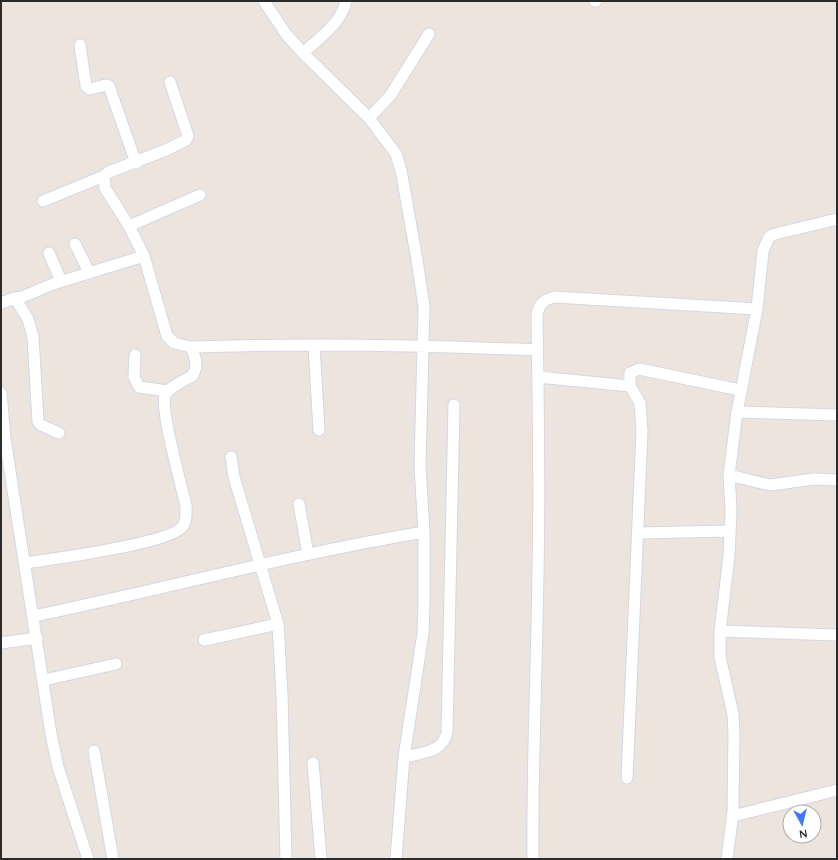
<svg xmlns="http://www.w3.org/2000/svg" width="838" height="860" font-family="Quicksand,sans-serif">
<rect width="100%" height="100%" fill="#ede4dd"/>
<g fill="none" stroke-linecap="round" stroke-linejoin="round">
<!-- minor casing -->
<g stroke="#d2d8e4" stroke-width="13">
<path id="minor" d="M264,1L286,34L303,53L369,118L396,154L401,170L417,260L424,307L420,466L424,532V601L423,633L404,757L396,859
M595,1H596
M80,45L86,86L90,89L106,85L109,86L136,163
M303,53C319,38 341,24 346,1
M369,118L390,96L429,34
M43,201L104,176
M129,226L200,195
M75,244L89,272
M49,253L61,281
M1,303L15,298
M314,345L319,430
M191,347C306,343 422,345 537,350
M135,355L134,377L139,387L168,391
M538,377L630,386L640,403L642,431L627,778
M630,386V373L639,369L740,390
M1,393L5,439L51,734L58,767L88,859
M737,412L837,415
M59,433L41,425L38,421L33,337L28,319L15,298L22,297L53,284L144,256
M231,457L234,477L278,624L282,695L286,859
M729,475L770,485L814,479L837,480
M299,504L308,554
M638,533L729,531
M26,563C52,559 168,544 182,527C187,521 186,513 186,506C182,488 160,409 165,396C168,387 184,381 192,376C199,367 195,356 191,347L174,343L167,336L144,256L129,226L105,188L104,176L109,172L166,150L186,140L188,136L170,82
M34,616C164,589 292,554 424,532
M720,631L837,635
M204,640L278,624
M1,643L37,638
M44,680L116,664
M94,751L113,859
M404,757C421,753 444,752 447,732L454,405
M313,763L321,859
M733,816L837,790
M533,859C532,762 537,665 538,569C540,484 538,399 537,314C540,303 543,300 555,297L757,309
M727,859L733,812L734,734L733,714L720,657V631L729,556L731,510L729,475L737,412L757,309L763,251L769,237L775,234L837,219"/>
</g>
<!-- minor -->
<use href="#minor" stroke="#fff" stroke-width="11"/>
</g>
<!-- border -->
<rect width="838" height="860" fill="none" stroke="#2b2b2b" stroke-width="4"/>
<!-- north arrow -->
<g transform="translate(802 824) rotate(172)"><circle r="19" fill="#ffffff" stroke="#aaaaaa"/>
<path d="M0-3L7 15L0 10L-7 15Z" fill="#3e77f9"/>
<text y="-6" font-size="11" font-weight="bold" text-anchor="middle" fill="#2b2b2b">N</text>
</g>
</svg>
